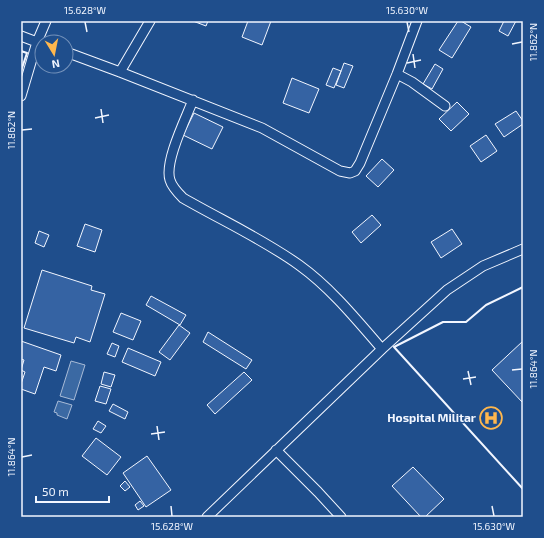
<svg xmlns="http://www.w3.org/2000/svg" width="544" height="538" font-family="'Exo 2',sans-serif">
<rect width="100%" height="100%" fill="#1f4e8c"/>
<!-- water -->
<path fill="#3b69a3" stroke="#a8bbd7" d="M71,361L85,365L74,400L60,396Z
M58,401L72,405L67,419L57,415V413L54,412Z"/>
<!-- building -->
<path fill="#3563a3" stroke="#f2f6ff" d="M193,21H208L206,26Z
M248,21H271L262,45L242,37Z
M458,21H461L471,27L452,58L439,50Z
M504,21H516L508,36L499,31Z
M344,63L353,66L344,88L336,85Z
M435,64L443,69L432,89L423,84Z
M333,68L341,71L334,88L326,85Z
M292,78L319,89L309,113L283,103Z
M457,102L469,114L451,131L439,119Z
M516,111L523,121V124L504,137L495,124Z
M194,113L223,127L212,149L183,135Z
M486,135L497,151L481,162L470,146Z
M382,159L394,170L378,187L366,176Z
M372,215L381,225L361,243L352,232Z
M85,224L102,230L95,252L77,246Z
M452,229L462,244L441,258L431,242Z
M39,231L49,235L44,247L35,243Z
M42,270L92,286L91,290L105,294L90,342L76,337L74,343L24,328Z
M151,296L186,315L180,325L146,305Z
M121,313L141,321L133,340L113,332Z
M179,325L190,333L170,360L159,352Z
M208,332L252,360L246,369L203,342Z
M21,341L61,355L56,371L44,367L35,394L21,389V384L25,372L21,370L24,360L21,359Z
M523,341V403L492,370Z
M112,343L119,346L115,357L107,354Z
M128,348L161,362L155,376L122,362Z
M104,372L115,375L111,387L101,384Z
M244,372L252,380L215,414L207,405Z
M100,386L111,389L106,404L95,401Z
M113,404L128,412L125,419L109,411Z
M98,421L106,426L101,433L93,429Z
M96,438L121,457L107,475L82,456Z
M147,456L171,490L146,507L123,473Z
M413,467L444,499L425,517H421L392,486Z
M125,481L130,487L125,491L120,486Z
M140,501L144,506L138,510L135,505Z"/>
<g fill="none" stroke-linecap="round" stroke-linejoin="round">
<!-- street casing -->
<g stroke="#f2f6ff" stroke-width="11">
<path id="street" d="M21,36L42,44
M66,52L120,72L262,128L340,171L350,173L355,171L360,163L397,74L417,21
M120,72L150,21
M397,74L412,82L445,106
M21,96L37,42L46,21
M193,100C186,118 164,162 170,180C172,187 178,193 183,198C221,220 263,239 299,265C331,288 356,319 382,349
M276,450L318,492L341,517
M207,517L382,349L447,290L483,266L523,249"/>
</g>
<!-- street -->
<use href="#street" stroke="#1f4e8c" stroke-width="9"/>
<!-- wall -->
<path stroke="#f2f6ff" stroke-width="2" d="M21,51L27,53L21,71
M523,287L486,305L466,322H443L394,347L523,489"/>
</g>
<!-- ticks -->
<path fill="none" stroke="#f2f6ff" stroke-width="1.5" d="M85,22L87,32M407,22L409,32M512,44L522,42M413,54L415,68M407,63L421,60M101,109L103,123M95,118L109,115M22,130L32,129M512,370L522,369M468,371L471,385M463,379L476,377M157,426L159,440M151,434L165,432M22,457L32,455M171,506L172,516M492,506L494,516"/>
<!-- icons -->
<defs>
<g id="hospital-ring" transform="scale(1.15)"><circle r="9.5" fill="#1f4e8c" stroke="#ffb74d" stroke-width="1.5"/><path d="M-5-5h3v3.5h4V-5h3V5h-3V1.5h-4V5h-3Z" fill="#ffb74d"/></g>
</defs>
<g fill-rule="evenodd">
<use href="#hospital-ring" x="491" y="418"/>
</g>
<g text-anchor="middle" stroke-width="3" stroke-linejoin="round" paint-order="stroke">
<!-- poi labels -->
<g font-size="12" font-weight="bold" fill="#f2f6ff" stroke="#1f4e8c" text-anchor="end">
<text x="476" y="422">Hospital Militar</text>
</g>
</g>
<!-- border -->
<rect width="544" height="538" fill="none" stroke="#1f4e8c" stroke-width="44"/>
<!-- north arrow -->
<g transform="translate(54 54) rotate(170)"><circle r="19" fill="#1f4e8c" stroke="#7391ba"/>
<path d="M0-3L7 15L0 10L-7 15Z" fill="#ffb74d"/>
<text y="-6" font-size="11" font-weight="bold" text-anchor="middle" fill="#f2f6ff">N</text>
</g>
<!-- scale -->
<path d="M36 496v6h73v-6" fill="none" stroke="#f2f6ff" stroke-width="2"/>
<text x="42" y="496" font-size="12" fill="#f2f6ff" stroke="#1f4e8c" stroke-width="3" paint-order="stroke">50 m</text>
<rect x="22" y="22" width="500" height="494" fill="none" stroke="#f2f6ff" stroke-width="1.5"/>
<g font-size="10" text-anchor="middle" fill="#f2f6ff">
<text x="85" y="14">15.628°W</text>
<text x="407" y="14">15.630°W</text>
<text transform="translate(533 42) rotate(-90)" y="4">11.862°N</text>
<text transform="translate(11 130) rotate(-90)" y="4">11.862°N</text>
<text transform="translate(533 369) rotate(-90)" y="4">11.864°N</text>
<text transform="translate(11 457) rotate(-90)" y="4">11.864°N</text>
<text x="172" y="530">15.628°W</text>
<text x="494" y="530">15.630°W</text>
</g>
</svg>
